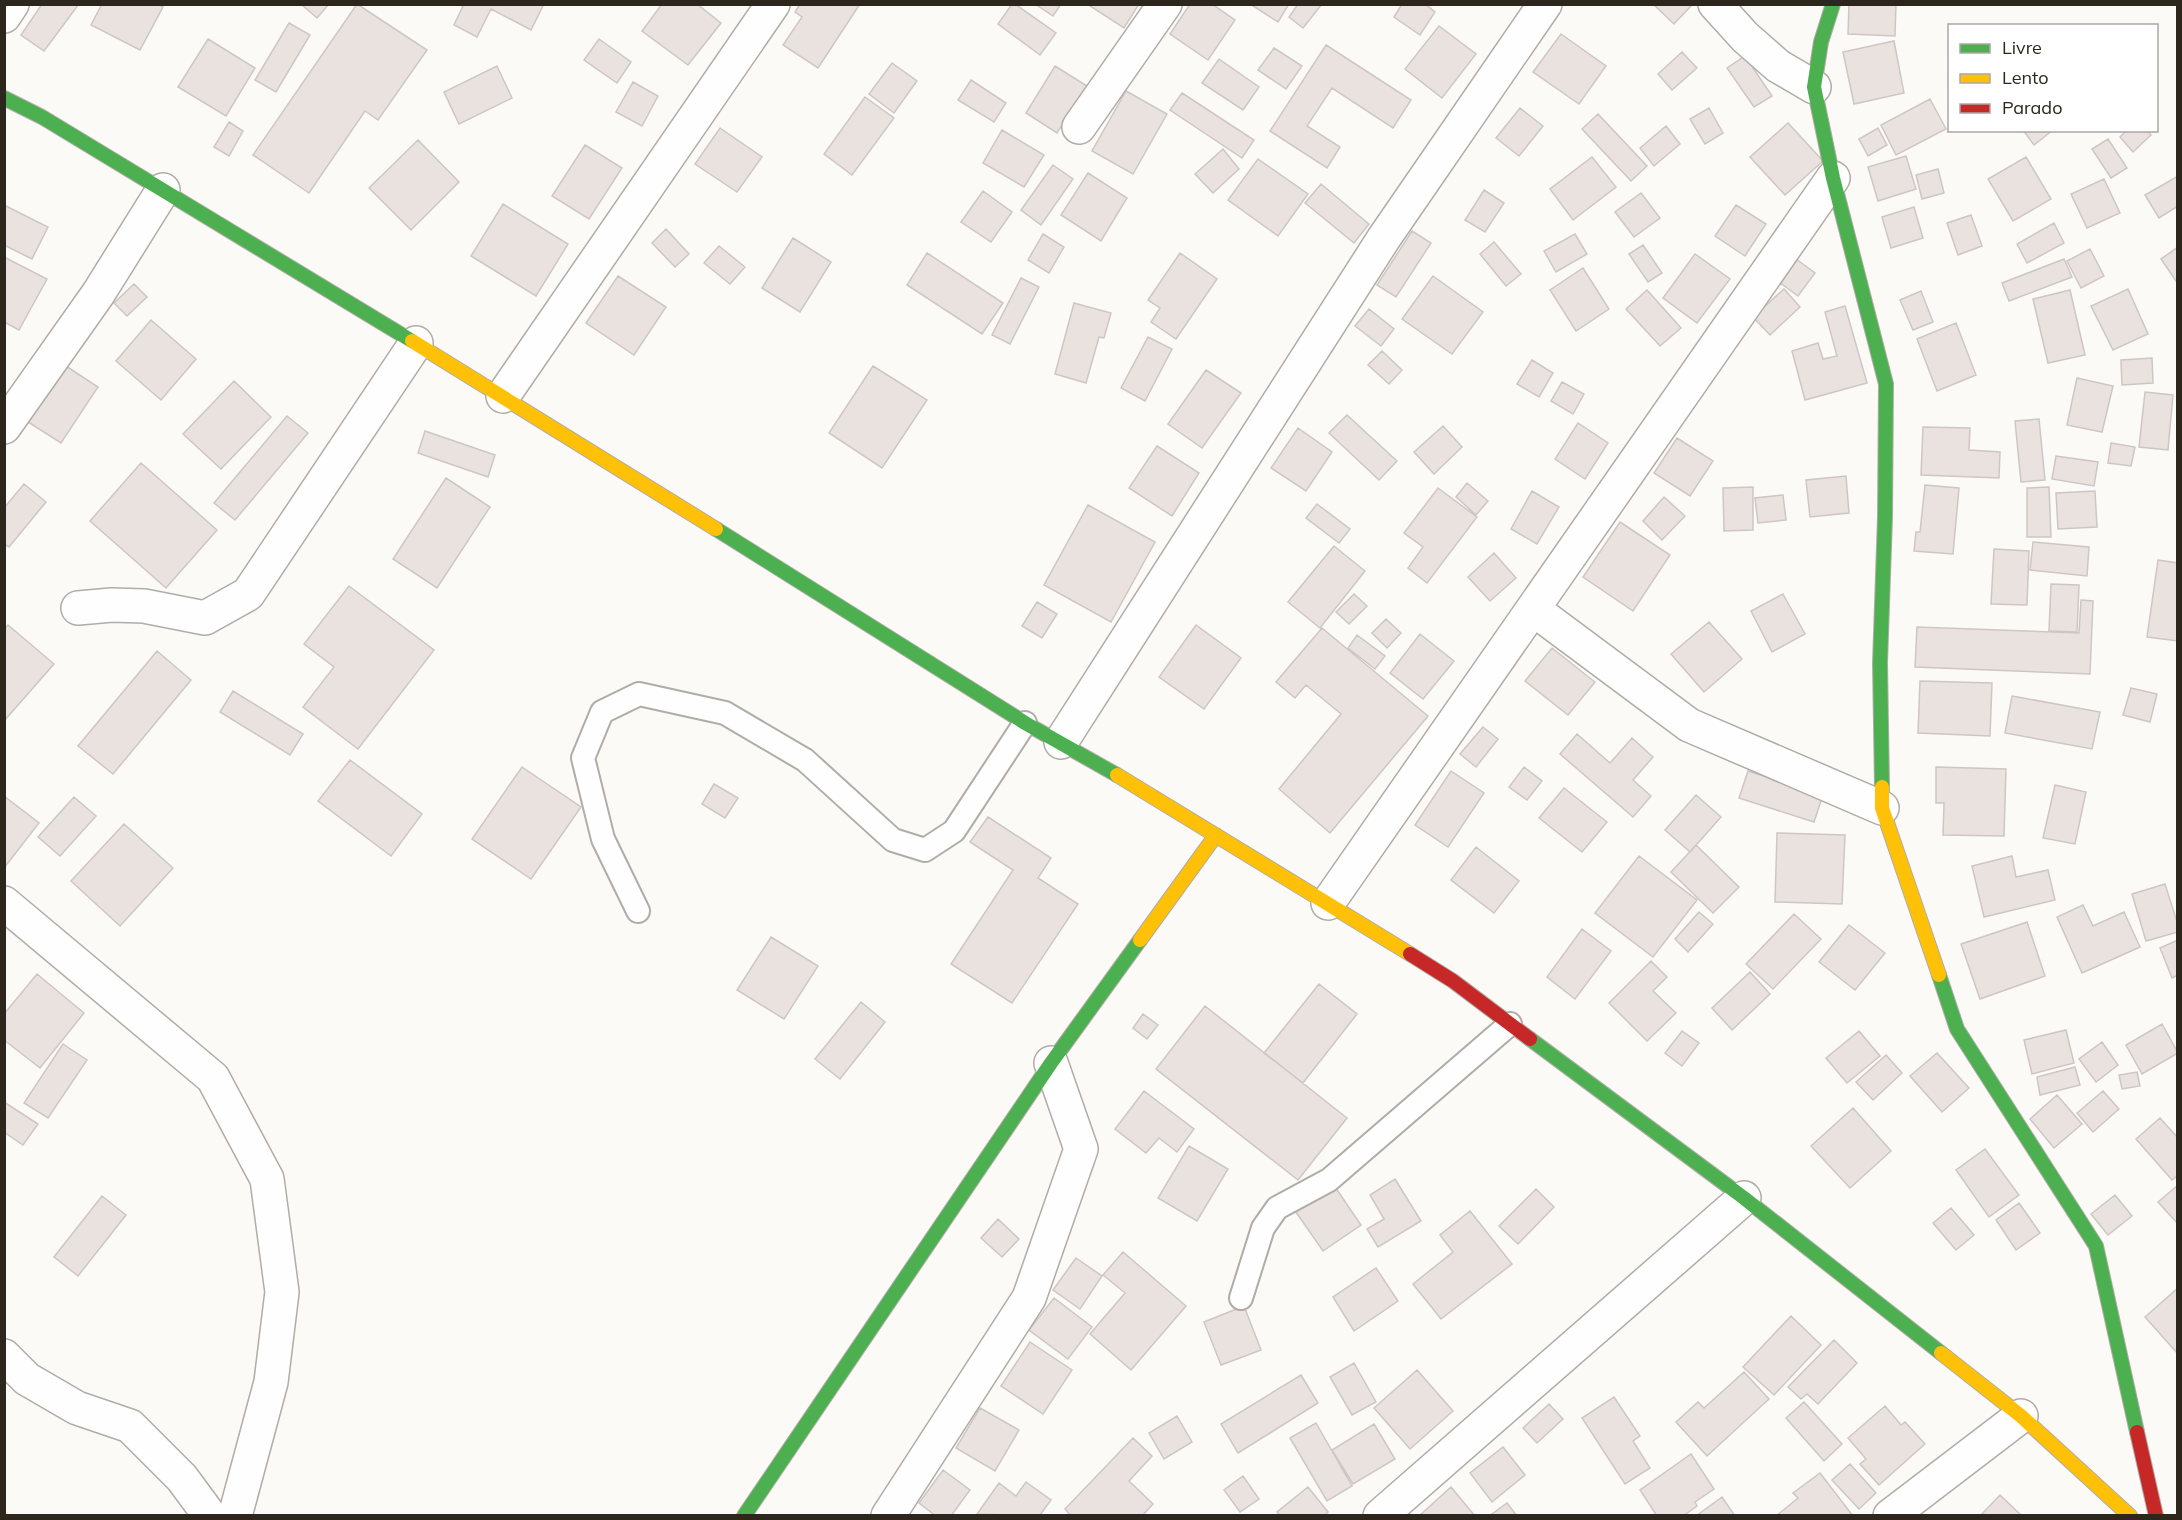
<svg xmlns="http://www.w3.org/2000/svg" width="2182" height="1520" font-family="Mulish,sans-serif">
<rect width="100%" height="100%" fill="#fcfaf7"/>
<!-- building -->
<path fill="#eae2df" stroke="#cec6c4" stroke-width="1.5" d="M42,4H79L44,51L21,35Z
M102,4H158L163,7L140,50L91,25Z
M301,4H329L317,18Z
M357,4L427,50L378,120L365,111L309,193L253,155Z
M464,4H544L531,30L491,9L477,37L454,25Z
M662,4H697L721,23L688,65L642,31Z
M800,4H860L818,68L783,45L802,17L795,12Z
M1012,4H1015L1056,33L1040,55L998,24Z
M1035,4H1061L1053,16Z
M1087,4H1139L1124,28Z
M1190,4H1212L1235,20L1208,60L1170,34Z
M1250,4H1289L1278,22Z
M1298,4H1322L1303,28L1289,17Z
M1402,4H1425L1435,12L1420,35L1394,17Z
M1653,4H1689L1691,6L1674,24Z
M1849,4H1896L1895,36L1848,34Z
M289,23L310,35L276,92L255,80Z
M1439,26L1476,54L1442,98L1405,69Z
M1561,34L1606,66L1579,104L1533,72Z
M208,39L255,68L226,116L178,87Z
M599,39L631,62L617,83L584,60Z
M1894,41L1904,93L1854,104L1843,52Z
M1326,45L1411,100L1393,128L1332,88L1307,126L1340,147L1327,168L1270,131Z
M1274,48L1302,66L1286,89L1258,70Z
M1682,52L1697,68L1672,90L1658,74Z
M1745,56L1772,96L1754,107L1727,68Z
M1219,59L1259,87L1243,110L1202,83Z
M892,63L917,81L894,113L869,94Z
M497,66L512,98L459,124L444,92Z
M1055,66L1087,86L1057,133L1026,113Z
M971,80L1006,103L994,122L958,100Z
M633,82L658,96L642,126L616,112Z
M1126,91L1167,114L1133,174L1092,151Z
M1182,93L1254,140L1242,158L1170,110Z
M865,97L894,118L852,175L824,154Z
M1930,99L1946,129L1896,155L1881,125Z
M1520,108L1543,126L1519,156L1496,138Z
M1709,108L1723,133L1705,144L1690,119Z
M1598,114L1647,166L1631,181L1582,129Z
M229,122L243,131L229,156L214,147Z
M1788,123L1823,161L1785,195L1750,157Z
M1666,126L1680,144L1654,166L1640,148Z
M720,128L762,157L737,192L695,164Z
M1878,128L1887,145L1868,156L1859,139Z
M1002,130L1044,155L1024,187L983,163Z
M2023,130H2053L2034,145Z
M2127,130H2147L2151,135L2133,152L2120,137Z
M2108,139L2127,168L2111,178L2092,149Z
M418,140L459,182L411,230L369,188Z
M585,145L622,168L589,219L552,196Z
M1223,149L1239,169L1213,193L1195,174Z
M1906,156L1916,189L1878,201L1868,167Z
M1592,157L1616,187L1573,220L1550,189Z
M2026,157L2051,199L2013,221L1988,179Z
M1258,159L1308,194L1278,236L1228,200Z
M1053,165L1073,179L1041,225L1021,210Z
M1938,169L1944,193L1922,199L1916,175Z
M1088,173L1127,198L1101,241L1061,215Z
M2178,176V206L2159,218L2145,195Z
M2104,179L2120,213L2087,228L2071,194Z
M1321,184L1369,224L1354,243L1305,203Z
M1484,190L1504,203L1485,232L1465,220Z
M983,191L1012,212L991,242L961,222Z
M1641,193L1660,218L1634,237L1615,212Z
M503,204L568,244L536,296L471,256Z
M4,205L48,227L32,259L4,245Z
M1736,205L1766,224L1745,256L1715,236Z
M1914,207L1923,238L1891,248L1882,217Z
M1971,215L1982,246L1958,255L1947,223Z
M2054,223L2064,243L2027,263L2017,244Z
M666,229L689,254L675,267L652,243Z
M1412,231L1431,243L1396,297L1377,285Z
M1043,234L1064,247L1049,273L1028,260Z
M1575,234L1587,254L1556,272L1544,251Z
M793,238L831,262L800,312L762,288Z
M1494,242L1521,274L1506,286L1480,254Z
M1643,245L1662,273L1648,282L1629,254Z
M719,246L745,267L730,284L704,263Z
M2178,247V284L2161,259Z
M2090,249L2104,276L2081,288L2067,261Z
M927,253L1003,303L982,334L907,285Z
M1180,253L1217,279L1176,339L1151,322L1160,308L1148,300Z
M1695,254L1730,279L1697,323L1663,298Z
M4,257L47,279L19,330L4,322Z
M1796,259L1815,273L1798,296L1779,282Z
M2064,259L2072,277L2009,301L2002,283Z
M1583,268L1609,309L1576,331L1550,290Z
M618,276L666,307L634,355L586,323Z
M1433,276L1483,312L1452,354L1402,319Z
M1021,278L1039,287L1010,344L992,335Z
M134,284L147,297L127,316L114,303Z
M1784,289L1800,307L1770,335L1753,317Z
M2128,289L2148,334L2113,350L2091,306Z
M1647,290L1681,328L1660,346L1626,309Z
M2070,290L2085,355L2048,363L2033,299Z
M1921,291L1933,322L1913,330L1900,300Z
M1074,303L1111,313L1104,338L1099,337L1086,383L1055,374Z
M1845,306L1867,383L1805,400L1792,351L1818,343L1823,359L1837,356L1825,312Z
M1369,309L1394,329L1381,346L1355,326Z
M151,320L196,359L161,400L116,361Z
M1956,323L1976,375L1937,391L1917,339Z
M1148,337L1172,349L1145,401L1121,388Z
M1382,351L1402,370L1389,384L1368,365Z
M2152,358L2153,383L2122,385L2121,360Z
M1532,360L1553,373L1539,397L1517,384Z
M66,366L98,387L61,443L28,422Z
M873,366L927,400L882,468L829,433Z
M1206,370L1241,393L1202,448L1168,424Z
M2077,378L2113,386L2102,432L2067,425Z
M234,381L271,417L221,469L183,434Z
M1562,382L1584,394L1573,414L1551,401Z
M2145,392L2173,395L2168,450L2139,447Z
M1347,415L1397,461L1379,480L1329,433Z
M287,416L308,433L235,520L214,503Z
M2039,419L2045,480L2021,482L2015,421Z
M1578,423L1608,443L1585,479L1555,459Z
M1443,426L1462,447L1434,474L1414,452Z
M1923,427L1970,428L1969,450L2000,452L1999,478L1921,475Z
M1298,428L1332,452L1306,491L1271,468Z
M425,431L495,455L488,477L418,453Z
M1677,438L1713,461L1690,496L1654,473Z
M2111,443L2135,447L2131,466L2108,463Z
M1157,446L1199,473L1172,516L1129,488Z
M2056,456L2098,462L2094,486L2052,479Z
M141,463L217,530L166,588L90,521Z
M1846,476L1849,513L1810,517L1806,480Z
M446,478L490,507L437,588L393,559Z
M1467,483L1488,501L1476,515L1456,497Z
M24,484L46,502L9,547L4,544V508Z
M1925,485L1959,488L1953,554L1914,551L1916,532H1920Z
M1753,487V530L1724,531L1723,488Z
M2049,487L2051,537H2027V488Z
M1438,488L1477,517L1427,583L1408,568L1423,547L1404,533Z
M1532,491L1559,507L1537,544L1511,529Z
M2095,491L2097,527L2058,529L2056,493Z
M1783,495L1786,520L1758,523L1755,498Z
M1664,497L1685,516L1662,540L1643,521Z
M1317,504L1350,529L1339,543L1306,518Z
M1088,505L1155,542L1111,622L1044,585Z
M1620,522L1670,555L1633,611L1583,577Z
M2033,542L2089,547L2087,576L2030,570Z
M1334,546L1365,571L1320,628L1288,602Z
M1994,549L2029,551L2027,605L1991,604Z
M1494,553L1516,578L1490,601L1468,577Z
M2158,560L2178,563V641L2147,637Z
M2051,584L2079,585L2077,632L2049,631Z
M349,586L434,650L358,749L303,707L334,667L304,644Z
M1354,594L1367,606L1349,624L1336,612Z
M1783,594L1805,634L1772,652L1751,611Z
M2081,600L2093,601L2090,674L1915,667L1917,627L2079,633Z
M1037,602L1057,614L1042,638L1022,626Z
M1386,619L1401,633L1387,648L1372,633Z
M1709,622L1742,659L1704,692L1671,654Z
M8,625L54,664L4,721V629Z
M1196,625L1241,658L1204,709L1159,677Z
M1322,628L1428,716L1330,833L1279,789L1341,714L1306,685L1295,698L1276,682Z
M1420,634L1454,661L1423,699L1390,673Z
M1357,635L1385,656L1375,669L1348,648Z
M1552,648L1595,682L1568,715L1525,681Z
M157,651L191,680L113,774L78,746Z
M1920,681L1992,683L1990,736L1918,733Z
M2131,688L2157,694L2150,722L2123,715Z
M233,691L303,734L290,755L220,712Z
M2012,696L2100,712L2092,749L2005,733Z
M1483,727L1498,739L1476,767L1460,754Z
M1577,734L1610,763L1632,738L1653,757L1633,780L1651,796L1633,817L1560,754Z
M350,760L422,814L391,856L318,801Z
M522,767L581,807L531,879L472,839Z
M1524,767L1542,781L1527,800L1509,787Z
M1936,767L2006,769L2004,836L1943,835L1944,803H1936Z
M1451,771L1484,793L1448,847L1415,825Z
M1748,771L1823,795L1814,822L1739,798Z
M714,784L738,798L725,818L702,804Z
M2055,785L2086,792L2075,844L2043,838Z
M1564,788L1607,822L1582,852L1539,818Z
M1696,795L1721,817L1690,852L1665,830Z
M4,796L39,823L4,868Z
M74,797L96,816L60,856L38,837Z
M988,817L1051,858L1038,878L1078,904L1012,1003L951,964L1013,870L970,842Z
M124,824L173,868L120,926L71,881Z
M1777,833L1845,835L1842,904L1775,902Z
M1696,845L1739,887L1713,913L1671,872Z
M1476,847L1519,881L1494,913L1451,880Z
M1639,856L1697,900L1653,957L1595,913Z
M2012,856L2016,877L2048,870L2055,900L1984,917L1972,866Z
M2165,884L2178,925V932L2146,941L2132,894Z
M2083,905L2093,926L2124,912L2140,947L2082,973L2057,917Z
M1699,912L1713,924L1688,952L1675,939Z
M1794,914L1821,939L1773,989L1746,964Z
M2027,922L2045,976L1980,999L1961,944Z
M1849,925L1885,953L1855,990L1819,962Z
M1582,929L1611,951L1575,999L1547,977Z
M771,937L818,966L784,1019L737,990Z
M2178,940V975L2172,978L2160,948Z
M1651,961L1667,977L1653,991L1676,1013L1647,1041L1609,1003Z
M1750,972L1770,994L1732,1030L1712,1008Z
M37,974L84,1013L40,1068L4,1040V1014Z
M1319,984L1357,1014L1303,1083L1264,1053Z
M861,1002L885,1022L840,1079L815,1059Z
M1205,1006L1347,1118L1298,1180L1156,1069Z
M1143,1014L1158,1025L1147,1039L1133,1028Z
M2162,1024L2178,1053L2142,1074L2126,1045Z
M2066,1030L2074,1063L2032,1074L2024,1040Z
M1682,1031L1699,1043L1682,1066L1665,1053Z
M1859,1031L1880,1056L1847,1083L1826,1058Z
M2102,1042L2118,1065L2096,1082L2079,1059Z
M63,1044L87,1060L48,1118L24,1103Z
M1937,1053L1969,1088L1942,1112L1910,1076Z
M1886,1055L1902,1073L1873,1100L1856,1082Z
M2075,1067L2080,1085L2040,1095L2037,1077Z
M2137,1072L2140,1086L2122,1089L2119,1075Z
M1144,1091L1194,1129L1177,1152L1159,1138L1146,1153L1115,1129Z
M2103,1091L2119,1109L2093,1132L2077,1113Z
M2057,1095L2082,1124L2054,1148L2030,1119Z
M4,1102L38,1124L23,1145L4,1132Z
M1853,1108L1891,1151L1850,1188L1811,1146Z
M2160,1118L2178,1138V1175L2172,1180L2136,1139Z
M1189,1146L1228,1169L1197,1221L1158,1198Z
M1985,1149L2019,1195L1989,1217L1956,1170Z
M1395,1179L1421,1221L1378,1247L1367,1229L1384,1219L1370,1195Z
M1331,1181L1361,1225L1323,1251L1293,1208Z
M2178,1185V1224L2158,1202Z
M1536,1189L1554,1207L1518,1244L1499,1226Z
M2115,1195L2132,1216L2108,1235L2091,1214Z
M102,1196L126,1215L78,1276L54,1257Z
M2019,1203L2040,1233L2016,1250L1996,1220Z
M1951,1208L1974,1235L1956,1250L1933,1223Z
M1470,1211L1512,1264L1441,1319L1413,1284L1453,1252L1440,1235Z
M998,1219L1019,1239L1002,1257L981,1238Z
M1123,1252L1186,1306L1131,1370L1090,1334L1125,1293L1103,1275Z
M1076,1258L1102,1276L1080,1309L1053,1290Z
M1376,1268L1398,1301L1354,1331L1333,1297Z
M2178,1288V1354L2145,1317Z
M1054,1298L1092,1327L1068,1359L1029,1330Z
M1244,1306L1261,1350L1221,1365L1204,1322Z
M1791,1316L1821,1345L1774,1395L1743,1367Z
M1834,1340L1857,1363L1818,1404L1807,1394L1801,1399L1788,1387Z
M1030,1342L1072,1370L1043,1414L1001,1386Z
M1354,1363L1376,1402L1352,1415L1330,1377Z
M1417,1370L1453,1411L1410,1449L1374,1408Z
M1744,1372L1769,1399L1707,1456L1676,1422L1698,1402L1704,1408Z
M1301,1375L1318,1403L1238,1453L1221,1424Z
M1614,1397L1640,1436L1633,1441L1650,1468L1625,1484L1582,1418Z
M1804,1402L1842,1444L1824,1461L1786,1418Z
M1549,1404L1563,1419L1537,1443L1523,1428Z
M1885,1406L1901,1425L1905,1422L1925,1444L1879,1485L1860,1464L1866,1459L1848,1438Z
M980,1408L1019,1430L995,1471L956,1448Z
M1177,1416L1192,1442L1164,1459L1149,1433Z
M1316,1423L1352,1486L1327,1501L1290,1438Z
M1374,1424L1395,1459L1353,1484L1332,1450Z
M1133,1438L1152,1456L1129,1481L1153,1504L1142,1516H1071L1065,1509Z
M1503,1447L1525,1475L1492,1502L1470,1473Z
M1691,1454L1714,1489L1695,1502L1697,1506L1683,1516H1657L1640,1490Z
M1850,1464L1876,1493L1859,1509L1832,1480Z
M943,1470L970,1490L951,1516H936L919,1503Z
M1820,1473L1853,1516H1776L1798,1498L1793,1493Z
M1243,1476L1259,1499L1240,1512L1224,1490Z
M1026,1482L1051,1500L1040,1515L1042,1516L977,1514L999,1483L1016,1496Z
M1308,1487L1328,1512L1324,1516H1280L1277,1512Z
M1451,1487L1475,1516H1419Z
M2000,1495L2022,1516H1980Z
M1722,1497L1735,1516H1696Z
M1507,1503L1517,1516H1493L1492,1514Z"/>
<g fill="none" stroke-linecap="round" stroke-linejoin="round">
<!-- lane casing -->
<g stroke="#b0aca6" stroke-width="26">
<path id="lane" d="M638,911L603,839L583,758L602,712L639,694L725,713L805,760L893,840L925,850L954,831L1025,723
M1241,1298L1263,1228L1277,1208L1329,1180L1510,1024"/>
</g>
<!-- street casing -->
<g stroke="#b0aca6" stroke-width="36">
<path id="street" d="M1715,4L1745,37L1778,66L1814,87
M4,16L12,4
M1079,127L1165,4
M503,396L773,4
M4,427L98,294L163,190
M78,608L112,605L144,606L205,618L248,594L416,343
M1533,609L1689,725L1882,808
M1061,742L1384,238L1545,4
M4,903L213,1078L267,1179L282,1292L271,1382L235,1516
M1328,903L1833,178
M4,1356L27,1379L77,1408L130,1426L182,1478L210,1516
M888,1516L1029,1298L1081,1149L1051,1063
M1380,1516L1744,1198
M1890,1516L2021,1416"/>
</g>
<!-- fast casing -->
<g stroke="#b0aca6" stroke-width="16">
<path id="fast" d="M1833,4L1821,42L1814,87L1833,178L1886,384L1885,517L1880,663L1882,787
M4,98L42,117L412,341
M716,529L1025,723L1117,775
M1939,975L1957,1029L2096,1246L2137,1432
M1530,1039L1744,1198L1941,1353
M744,1516L1051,1063L1140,940"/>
</g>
<!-- slow casing -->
<g stroke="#b0aca6" stroke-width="16">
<path id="slow" d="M412,341L716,529
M1117,775L1410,954
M1882,787V808L1939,975
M1140,940L1216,835
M1941,1353L2021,1416L2130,1516"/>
</g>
<!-- jam casing -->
<g stroke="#b0aca6" stroke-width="16">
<path id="jam" d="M1410,954L1453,981L1530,1039
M2137,1432L2156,1516"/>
</g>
<!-- lane -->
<use href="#lane" stroke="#fffefe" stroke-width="22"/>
<!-- street -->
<use href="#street" stroke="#fffefe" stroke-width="33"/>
<!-- fast -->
<use href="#fast" stroke="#4caf50" stroke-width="14"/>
<!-- slow -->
<use href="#slow" stroke="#ffc107" stroke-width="14"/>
<!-- jam -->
<use href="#jam" stroke="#c62828" stroke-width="14"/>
</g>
<!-- border -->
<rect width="2182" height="1520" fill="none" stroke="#2d261c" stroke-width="12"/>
<!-- legend -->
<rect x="1948" y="24" width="210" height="108" fill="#ffffff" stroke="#aba8a4" stroke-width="1.5"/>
<rect x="1960" y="44" width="30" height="9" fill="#4caf50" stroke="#aba8a4" stroke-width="1.5"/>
<text x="2002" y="54" font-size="18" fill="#2d261c">Livre</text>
<rect x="1960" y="74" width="30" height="9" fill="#ffc107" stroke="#aba8a4" stroke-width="1.5"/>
<text x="2002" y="84" font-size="18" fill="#2d261c">Lento</text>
<rect x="1960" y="104" width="30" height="9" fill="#c62828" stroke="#aba8a4" stroke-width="1.5"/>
<text x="2002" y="114" font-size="18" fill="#2d261c">Parado</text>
</svg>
